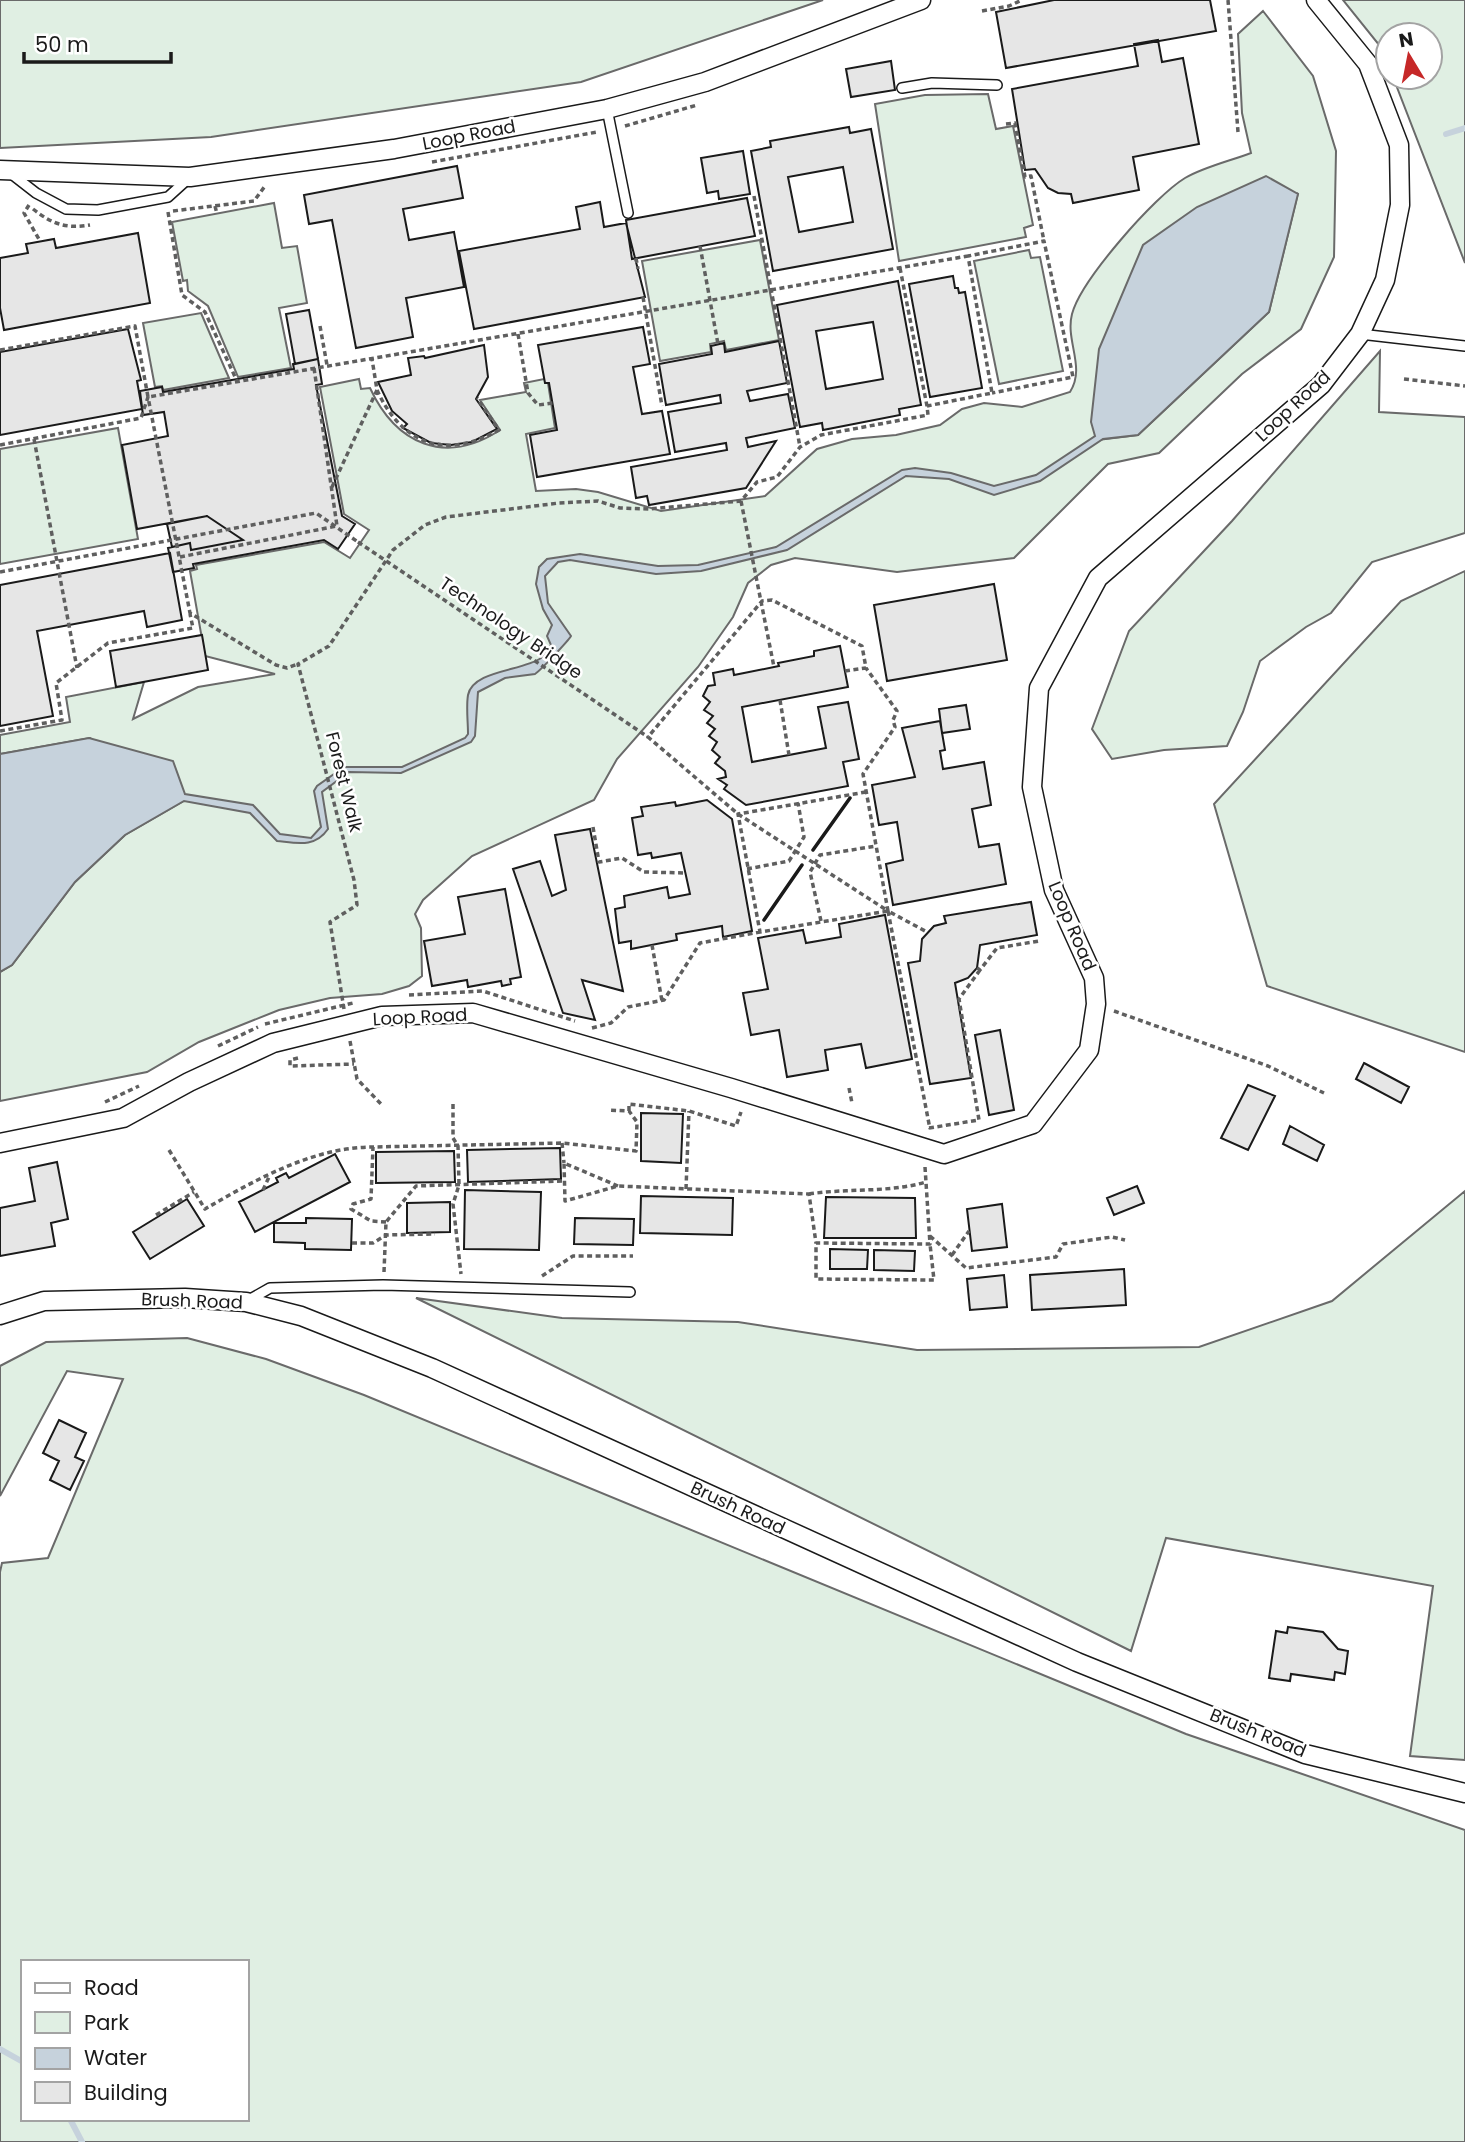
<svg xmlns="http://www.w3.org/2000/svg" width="1465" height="2142" font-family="Poppins,sans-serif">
<rect width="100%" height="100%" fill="#fff"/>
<!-- green -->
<path fill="#e0efe3" stroke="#6a6a6a" stroke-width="2" fill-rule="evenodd" d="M0,0H823L581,82L211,137L0,148Z
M1343,0H1465V263L1393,77H1430V35H1388V63L1384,51Z
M1263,11L1313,76L1336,151L1334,257L1301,329L1242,374L1159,453L1108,464L1014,558L897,572L795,558L771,565L748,583L733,617L698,667L617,759L594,800L472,856L423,900L415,914L421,928L422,976L409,986L382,994L330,998L279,1010L199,1042L147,1072L0,1101V972L12,965L75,882L125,835L187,799L90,738L0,754V735L70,722L66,697L144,682L133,719L198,687L275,674L205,656L190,571L197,569L196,565L324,542L350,558L369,530L344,514L320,387L359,379L361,389L370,388C396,444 445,466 500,430L480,400L526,392L524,383L544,379L548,383L555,428L526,434L536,491L576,489L598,492L661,511L765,496L817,449L852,439L896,435L940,425L962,409L984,403L1022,407L1070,392C1086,367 1065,341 1072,314C1081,280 1155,196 1185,178C1204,167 1230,161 1251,153L1242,113L1238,34ZM1298,193L1269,312L1138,435L1098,440Z
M988,94L996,129L1013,126L1033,225L1024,228L1026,237L899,261L875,104L925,95Z
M274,203L282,248L297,246L307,303L279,308L291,368L238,377L208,306L188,291L187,280L183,281L172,222Z
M760,240L779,340L726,350L724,341L710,344L711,352L660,361L642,261Z
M1029,250L1031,258L1040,257L1063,371L999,384L974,261Z
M201,313L229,378L163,390L162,386L155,387L143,323Z
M1380,351L1379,412L1465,417V533L1372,562L1331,613L1306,627L1260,661L1243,712L1227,746L1164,750L1112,759L1092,729L1129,631L1232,521Z
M118,428L138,539L0,564V449Z
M1465,571V1052L1267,986L1214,804L1401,601Z
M1465,1191V1760L1410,1756L1433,1586L1166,1538L1131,1651L416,1298L562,1318L738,1322L917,1350L1199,1347L1332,1301Z
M187,1338L266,1359L364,1395L1186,1734L1465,1830V2142H0V1572L2,1563L48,1558L123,1379L67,1371L0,1496V1366L46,1342ZM23,1962H247V2119H23Z"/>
<!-- water -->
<path fill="#c6d2dc" stroke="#6a6a6a" stroke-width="2" d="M1266,176L1298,194L1269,312L1138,435L1103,439L1040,481L994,495L949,479L906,476L787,550L701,571L656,574L570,560L558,562L545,576L548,603L571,636C568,641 541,670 535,674L505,678L478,692L475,736L471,742L401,773L349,772L322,792L328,829C315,848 297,843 277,841L250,813L184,801L125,835L75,882L12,965L0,972V754L89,738L173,761L185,794L253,805L280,834L311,838L321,827L314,791L317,786L344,767H402L465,738L468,734C468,721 466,707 468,695C473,670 523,671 541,658C545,655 548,649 551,645L547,636L552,625L543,609L536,584L539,567L547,559L580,554L658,566L698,565L776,547L902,470L915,468L951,473L994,486L1036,475L1095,436L1091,422L1099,349L1143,245L1197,207Z"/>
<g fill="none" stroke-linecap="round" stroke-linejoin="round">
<!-- stream -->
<path stroke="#c6d2dc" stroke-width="6" d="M1446,134L1465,128
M0,2049L23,2062
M70,2119L82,2142"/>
</g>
<!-- building -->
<path fill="#e6e6e6" stroke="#1a1a1a" stroke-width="2" fill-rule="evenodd" d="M1054,0H1210L1216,31L1006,68L996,12Z
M1158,40L1162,62L1183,58L1199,144L1133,157L1139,190L1073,203L1071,194L1058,193L1048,188L1035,169L1025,170L1012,89L1138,66L1134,44Z
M891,61L895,90L851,97L846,69Z
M849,127L850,133L871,129L893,249L773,271L751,151L771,147L770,141ZM843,167L853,222L799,232L788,177Z
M743,151L750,194L719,199L718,191L707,193L701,158Z
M457,166L463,198L403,209L409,240L454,232L464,287L406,298L413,337L356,348L332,220L309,224L304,195Z
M747,198L755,236L632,259L626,220Z
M600,202L604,227L626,223L645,297L474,329L459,251L580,229L576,207Z
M138,233L150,303L4,330L0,308V258L28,253L26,244L54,239L56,248Z
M953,276L955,288H958L959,293L965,292L982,388L930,397L909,284Z
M898,281L921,405L899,409L900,415L823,430L822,423L800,427L777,305ZM873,322L883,379L826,389L816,331Z
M309,310L318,359L295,364L286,314Z
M643,327L650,364L633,367L642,414L662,411L670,454L537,477L530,435L557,430L549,383H545L538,345Z
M128,329L141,380L137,381L142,409L0,435V352Z
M779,341L787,383L747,391L750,401L788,394L795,428L746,438L748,447L776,441L746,488L649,505L647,496L636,498L631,467L727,450L726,443L675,452L668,412L721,403L720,395L666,405L659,364L712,354L711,346L724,343L725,352Z
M484,345L488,377L476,399L497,429L472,442L451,445L431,443L403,428L407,424L392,411L378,382L411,375L408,358L424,356L425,358Z
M318,359L322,384L316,385L342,516L355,524L338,549L324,540L193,564L194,568L173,572L168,548L190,543L191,550L243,540L207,516L137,529L122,445L168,436L164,412L143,415L140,391L162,387L163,392L294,369L293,364Z
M207,516L243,540L191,550L190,543L172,547L167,524Z
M170,553L182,620L147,627L144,611L37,631L53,716L0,726V585Z
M994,584L1007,660L887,681L874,605Z
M202,635L208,670L116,687L110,651Z
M840,646L848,687L742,707L752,762L826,748L818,707L848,702L859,759L843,762L848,786L746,805L724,789L727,785L718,779L726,777L725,771L715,763L720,757L712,750L717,742L709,736L715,729L707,723L713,716L704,710L710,702L703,696L708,686L715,685L713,673L733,669L734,675L779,666L778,663L814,656V651Z
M966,705L970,729L942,733L939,709Z
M940,721L945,750L940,751L943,769L984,762L991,805L972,809L979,847L999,844L1006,884L893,905L886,864L903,860L897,822L879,825L872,785L915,777L902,728Z
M707,800L732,819L752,931L723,937L722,926L676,934L677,940L631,949V941L619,943L615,909L625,907L624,896L667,887L669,898L690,894L681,853L652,858L651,853L638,855L632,818L643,816L641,807L675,802L676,806Z
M590,829L623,991L582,980L595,1020L563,1013L513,869L540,861L552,896L566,890L555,835Z
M505,889L521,977L510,979L511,984L502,986L501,981L468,987L467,980L432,986L424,941L465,934L458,897Z
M1031,902L1037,935L980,945L977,968L968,978L955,983L971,1078L930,1084L908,963L920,961L922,939L934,926L946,923L944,916Z
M885,915L912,1059L866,1068L861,1044L825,1050L828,1070L787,1077L779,1030L751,1035L743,993L768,989L758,938L803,930L806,943L841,937L839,924Z
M1000,1030L1014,1110L989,1115L975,1035Z
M1364,1063L1409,1087L1401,1103L1356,1079Z
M1248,1085L1275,1096L1248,1150L1221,1138Z
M641,1113L683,1114L681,1163L641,1161Z
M1290,1126L1324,1145L1317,1161L1283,1144Z
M560,1148L561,1179L468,1182L467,1150Z
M454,1151L455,1182L376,1183V1152Z
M335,1154L350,1182L255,1232L239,1202L278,1182L276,1178L286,1173L289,1178Z
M57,1162L68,1219L51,1223L55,1246L0,1256V1208L35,1201L29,1168Z
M1137,1186L1144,1203L1114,1215L1107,1198Z
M465,1190L541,1192L539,1250L464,1249Z
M641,1196L733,1198L732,1235L640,1233Z
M826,1197L915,1198L916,1238H824Z
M187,1199L204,1226L150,1259L133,1232Z
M450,1202V1232L407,1233V1203Z
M1002,1204L1007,1247L972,1251L967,1209Z
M306,1218L352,1219L351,1250L305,1249V1243L274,1242V1223H306Z
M575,1218L634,1219L633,1245L574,1244Z
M830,1249L868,1250L867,1269H830Z
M874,1250L915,1251L914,1271L874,1270Z
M1124,1269L1126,1305L1032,1310L1030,1275Z
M1004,1275L1007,1307L970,1310L967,1279Z
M59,1420L86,1433L75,1457L84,1461L70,1490L50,1480L59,1461L43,1453Z
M1288,1627L1323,1632L1338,1649L1348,1651L1345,1674L1335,1672L1334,1680L1291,1674L1290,1681L1269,1678L1276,1631L1287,1633Z"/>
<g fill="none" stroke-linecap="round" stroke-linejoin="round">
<!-- lane casing -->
<g stroke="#1a1a1a" stroke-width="12">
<path id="lane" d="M902,88L932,83L997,85
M607,109L628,213
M9,172L36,193L66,209L98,210L168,197L189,178
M1360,334L1465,346
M247,1301L270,1288L383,1285L630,1292"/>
</g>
<!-- street casing -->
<g stroke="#1a1a1a" stroke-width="21">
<path id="street" d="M0,170L190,177L394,149L607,109L705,82L921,0
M0,1143L123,1118L189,1082L273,1043L382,1016L473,1013L731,1088L944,1154L1033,1124L1089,1050L1096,1004L1094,978L1054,890L1032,787L1039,688L1098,578L1321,385L1360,334L1385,280L1400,205L1399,145L1368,64L1316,0
M0,1315L44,1301L185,1298L246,1302L301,1316L432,1368L1077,1662L1305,1754L1465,1793"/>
</g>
<!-- path -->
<path stroke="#5f5f5f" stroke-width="3.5" stroke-dasharray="5 3.5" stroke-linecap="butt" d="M1228,0L1238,132
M982,11L1009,6L1022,0
M1006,124L1015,123L1025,177L1031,176L1044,241
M625,126L697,105
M432,162L597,132
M754,196L800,447
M29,205L24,213L40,241
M215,206L217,214
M33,209C52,224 66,229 90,225
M173,211L254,201L265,186
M168,212L182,295L205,312L237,381
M700,246L718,344
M636,258L638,269
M900,268L927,406
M643,297L662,406
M320,326L327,365
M518,334L528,393L538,405L553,403
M0,350L135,326L148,397L968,256
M1404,379L1465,386
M377,390C402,445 446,460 499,430L477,398
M34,439L77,668
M0,445L141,418L148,397L190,613L276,665L287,668L298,664
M332,487L377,390L372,359
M741,501L774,667
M180,557L337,526L314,368
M0,572L316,513L358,542
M845,671L866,668L862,646L772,600L762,601L648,737L738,814L888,911L863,774L895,727L893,720L897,711L866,668
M780,700L789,755
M0,731L62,720L56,683L108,643L193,628L190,614
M866,792L738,814L760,932L888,911L927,932
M593,827L599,862L622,858L644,872L685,873
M747,869L789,861L804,837L798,803
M888,911L930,1129
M821,921L810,872L820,855L876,846
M652,945L662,1001
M977,968L980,970L997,948L1039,941
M409,995L483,991L575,1021
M344,1009L330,922L357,905L354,880L298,664L329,646L393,550L425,525L446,517L559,503L598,501L620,508L649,509L741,501L757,482L777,477L800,447L821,435L928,415L927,406L992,393L968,256L1044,241L1073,377L992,393
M1114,1011L1268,1066L1324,1093
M265,1024L353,1003
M592,1028L611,1023L628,1007L664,1000L700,943L760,932
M350,1041L357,1079L381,1104
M218,1046L258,1027
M298,1058L290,1060V1066L354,1064
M849,1088L852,1103
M105,1102L139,1086
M453,1104V1138L458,1146L459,1185L453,1204L461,1274
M629,1111V1104L689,1111L736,1126L741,1112
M929,1128L979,1120L959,999L980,970
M562,1143L564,1163
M169,1150L205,1209C255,1180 313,1147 373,1147
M925,1167L930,1244L816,1243V1279L934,1280L930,1244
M618,1186L564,1163L565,1201L618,1186L809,1194L816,1243
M686,1189L689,1111
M263,1190L269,1177
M809,1194C848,1188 889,1193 926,1182
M156,1215L194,1192
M386,1222L371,1221L351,1209L353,1204L371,1199L373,1147L562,1143L636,1151L637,1122L629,1111L608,1110
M930,1236L966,1268L1056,1257L1063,1244L1112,1237L1125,1240
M352,1243H373L386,1235L435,1234
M952,1255L969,1231
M384,1272L386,1222L416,1186L563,1181
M542,1276L573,1256H633"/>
<!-- lane -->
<use href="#lane" stroke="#fff" stroke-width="9"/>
<!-- street -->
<use href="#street" stroke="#fff" stroke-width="18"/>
<!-- path-bridge -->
<path stroke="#5f5f5f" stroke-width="3.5" stroke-dasharray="5 3.5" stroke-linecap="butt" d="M358,542L648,737"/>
<!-- wall -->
<path stroke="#1a1a1a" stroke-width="3.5" d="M813,850L850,798
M764,920L802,865"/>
</g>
<g text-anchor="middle" stroke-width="5" stroke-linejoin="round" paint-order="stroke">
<!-- street labels -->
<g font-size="18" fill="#1a1a1a" stroke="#fff">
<text transform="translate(469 135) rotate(-11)" y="6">Loop Road</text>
<text transform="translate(1293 406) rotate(-43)" y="6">Loop Road</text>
<text transform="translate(511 628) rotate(34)" y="6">Technology Bridge</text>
<text transform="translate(344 782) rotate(76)" y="6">Forest Walk</text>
<text transform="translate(1072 926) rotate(67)" y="6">Loop Road</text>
<text transform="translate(420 1017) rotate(-3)" y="6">Loop Road</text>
<text transform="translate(192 1301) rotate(2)" y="6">Brush Road</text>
<text transform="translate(738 1508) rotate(25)" y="6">Brush Road</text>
<text transform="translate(1258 1733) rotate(22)" y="6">Brush Road</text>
</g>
</g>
<!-- legend -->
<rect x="21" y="1960" width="228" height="161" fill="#ffffff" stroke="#a3a3a3" stroke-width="2"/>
<rect x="35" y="1983" width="35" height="10" fill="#ffffff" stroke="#a3a3a3" stroke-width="2"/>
<text x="84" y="1995" font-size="21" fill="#1a1a1a">Road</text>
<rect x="35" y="2012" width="35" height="21" fill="#e0efe3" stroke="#a3a3a3" stroke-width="2"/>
<text x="84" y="2030" font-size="21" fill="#1a1a1a">Park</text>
<rect x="35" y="2048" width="35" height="21" fill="#c6d2dc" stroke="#a3a3a3" stroke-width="2"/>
<text x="84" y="2065" font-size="21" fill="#1a1a1a">Water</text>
<rect x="35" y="2082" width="35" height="21" fill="#e6e6e6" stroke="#a3a3a3" stroke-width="2"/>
<text x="84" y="2100" font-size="21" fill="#1a1a1a">Building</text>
<!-- north arrow -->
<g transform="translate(1409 56) rotate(350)"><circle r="33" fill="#ffffff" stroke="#a3a3a3" stroke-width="2"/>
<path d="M0-5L12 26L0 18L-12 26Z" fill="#c62828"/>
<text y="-10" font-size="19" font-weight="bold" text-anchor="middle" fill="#1a1a1a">N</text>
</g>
<!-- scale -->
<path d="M24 52v10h147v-10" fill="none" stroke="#1a1a1a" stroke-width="3.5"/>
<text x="35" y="52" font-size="21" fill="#1a1a1a" stroke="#ffffff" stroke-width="5" paint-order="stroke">50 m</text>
</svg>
